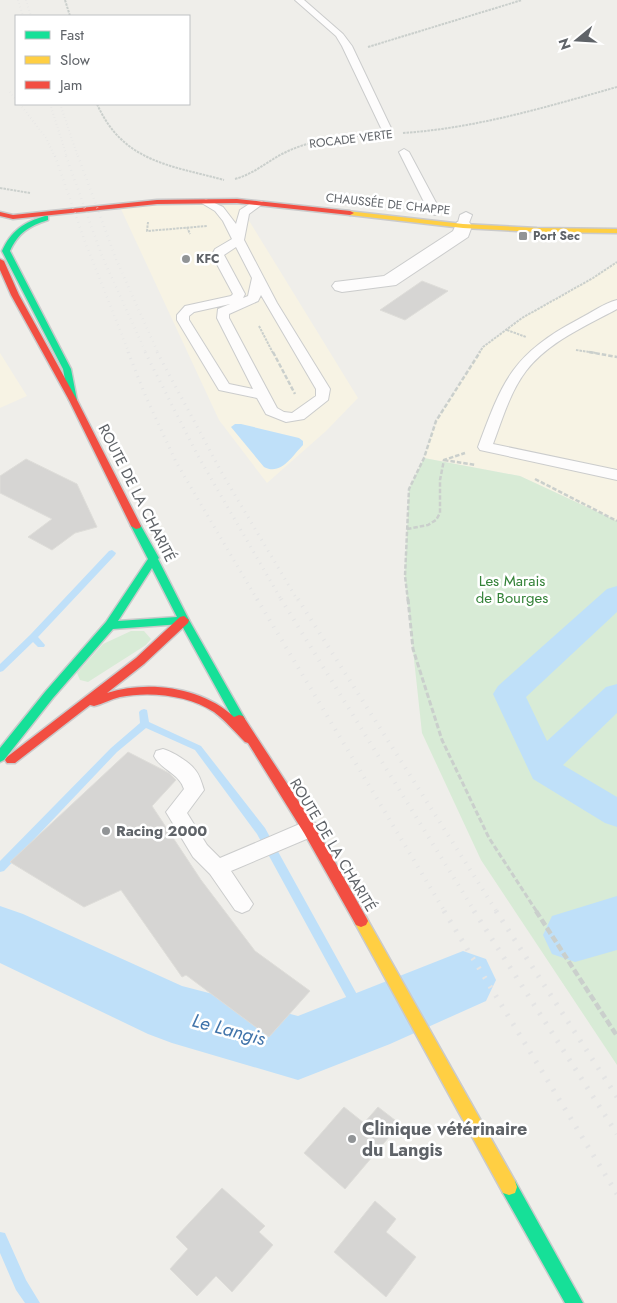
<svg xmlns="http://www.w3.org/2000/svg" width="617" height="1303" font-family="Jost,sans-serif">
<rect width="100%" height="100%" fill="#efeeea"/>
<!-- commercial -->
<path fill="#f7f3e4" d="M237,201L358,398L326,431L267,483L219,420L120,207Z
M617,262V521L520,476L424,458L436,421L483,347L522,318L592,278Z
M0,353L27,396L0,408Z"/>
<!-- green -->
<path fill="#d8ebd6" d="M424,458L520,476L617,521V1065L481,860L422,733L405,576L409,489Z
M131,631H144L151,639L146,645L88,682L80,680L77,673L103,644Z"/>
<!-- water -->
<path fill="#bfe0f9" d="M235,424H241L299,438L303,441V445C292,456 281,476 264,467L231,427Z"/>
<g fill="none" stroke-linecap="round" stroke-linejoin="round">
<!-- stream -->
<path fill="#bfe0f9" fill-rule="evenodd" d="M112,550L116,553L115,555L38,637L45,645L44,647H38L33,642L3,671L0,672V664L30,635L109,551Z
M144,709L147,710L149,722L201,746L265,828L370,1018L372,1022L370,1026L366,1027L362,1026L257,834L195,750L146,728L117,752L4,871L0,872V861L111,748L140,723L139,712L141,710Z
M0,1232L5,1233L26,1280L40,1303H25L16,1290L0,1253Z"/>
<!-- canal -->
<path fill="#bfe0f9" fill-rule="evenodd" d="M617,586V612L526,697L547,741L606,687L617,684V713L563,765L617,797V827L605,823L533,779L493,694L498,686L607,589Z"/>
<!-- river -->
<path fill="#bfe0f9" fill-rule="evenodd" d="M617,896V950L575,962L552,954L543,935L552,916Z
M0,906L23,914L182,986L298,1016L463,951L486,959L496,980L486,1001L390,1044L298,1080L172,1043L148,1034L0,963Z"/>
</g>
<!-- building -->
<path fill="#d6d5d3" stroke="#deddd9" d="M422,281L448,291L405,320L380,310Z
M26,459L77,484L97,527L75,533L52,550L28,537L52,519L0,493V476Z
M128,752L169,773L176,780L152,806L201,880L255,951L310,991L269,1037L186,975L182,977L121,890L84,907L10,862Z
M344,1107L364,1123L378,1107L400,1124L345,1189L304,1153Z
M222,1188L265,1226L259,1232L273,1245L232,1292L216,1276L197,1296L170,1269L188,1249L176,1237Z
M375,1201L396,1219L386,1232L416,1257L386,1297L334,1252Z"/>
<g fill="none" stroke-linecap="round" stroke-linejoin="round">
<!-- lane casing -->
<g stroke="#cbcccc" stroke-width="2">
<path id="lane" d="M295,0H304L343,34L352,46L391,128L390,130L386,131L381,128L342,46L336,36Z
M404,149L409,152L441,212L439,214L435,215L429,212L399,152Z
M206,199L223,207L236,224L240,210L254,201H262L264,203L249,214L244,240L277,303L330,389L328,400L304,419L286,422L266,414L257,398L219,390L177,320V315L185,306L231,296L233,294L212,255L215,249L232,239L223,221L215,211L200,202ZM236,247L252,278L248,296L243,298L245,294L224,255ZM261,295L316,389V396L292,413L284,412L277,408L229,318V314L258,301ZM230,304L218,309L217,318L253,389L229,384L189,320V316L194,312Z
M466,212L472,215L467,228H459L457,226L460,215Z
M617,300V309C586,326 548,342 526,371C510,392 502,420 493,444L617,470V480L480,450L478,447C503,379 513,354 579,319C591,313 604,303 617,300Z
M163,749C173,752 190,762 196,771C200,776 202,784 204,790L187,813L207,845L220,858L302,823L309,821L316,823L319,829L316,835L231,871L253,904L249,910L242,913L235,910L210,874L193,857L166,812L184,789C179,773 161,770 154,756L156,751Z"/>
</g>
<!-- street casing -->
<g stroke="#cbcccc" stroke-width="2">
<path id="street" d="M463,221L469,222L472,226L468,237L396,285L342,292L335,290L332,286L335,282L384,276L453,231L457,222Z"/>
</g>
<!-- fast casing -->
<g stroke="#cacacb" stroke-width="3">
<path id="fast" d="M45,216H48V220C29,226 18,233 10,251L71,369L77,400L73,403L69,400L63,369L2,251C11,231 24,222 45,216Z
M136,523L141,526L159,558L158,559L189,620L245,719L243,722H235L181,624L113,629L53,698L4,760L0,762V748L45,692L106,622L148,559L131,526ZM152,568L177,617L118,621Z
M509,1179L515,1181L583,1303H565L503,1193L501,1187L503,1181Z"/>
</g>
<!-- slow casing -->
<g stroke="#cacacb" stroke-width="3">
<path id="slow" d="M347,211L463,224L537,228L617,229V233L537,232L463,228L350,215L346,213Z
M361,915L366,917L515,1181L517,1187L515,1193L509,1195L503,1193L356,925L354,921L356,917Z"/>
</g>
<!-- jam casing -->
<g stroke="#cacacb" stroke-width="3">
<path id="jam" d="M237,199L350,211L354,213L350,215L237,203L157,204L13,219L0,216V212L13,215L157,200Z
M0,259L4,261L19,295L77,400L141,526L140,528L136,529L131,526L69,400L11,295L0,270Z
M184,616L189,620L188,623L144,664L107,693C148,680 202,687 234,717L239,715L243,716L314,825L366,917L368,921L366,925L361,927L356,925L304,833L248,743L245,742C235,732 226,721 214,712C189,695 149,691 120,697C111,699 103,704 94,706L90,705L15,763H7L5,760L7,757L136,658L180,617Z"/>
</g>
<!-- path-far3 -->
<path stroke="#cacfcc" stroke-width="2" stroke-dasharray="2.5 1" stroke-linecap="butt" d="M65,0L70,16
M368,47L522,0
M97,104C123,162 169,165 224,180
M403,133C477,128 546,107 617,87
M235,179C254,174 269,160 286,152C313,139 342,137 370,135
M0,188L30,193
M148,222L147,231L207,226
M187,227L190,234
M259,326L273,353
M507,330L526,337
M576,350L596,353
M479,353L483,347L522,318L593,278L617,262"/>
<!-- path-far2 -->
<path stroke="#cacfcc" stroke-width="2.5" stroke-dasharray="4.5 2" stroke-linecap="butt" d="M273,352L295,394
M589,352L617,357
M444,460L476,465
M535,479L617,521
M407,529L428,525L436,520L440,513V480L444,460L465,453
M408,601L405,576L409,489L424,458L436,421L480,352"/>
<!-- path-far1 -->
<path stroke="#cacfcc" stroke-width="3" stroke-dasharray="5.5 2.5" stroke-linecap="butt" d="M408,599L413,649L442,740L489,838L537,912"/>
<!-- path -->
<path stroke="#cacfcc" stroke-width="4.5" stroke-dasharray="7 3" stroke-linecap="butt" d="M536,911L617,1036"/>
<!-- lane -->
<use href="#lane" fill="#fdfcfc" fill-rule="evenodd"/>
<!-- street -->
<use href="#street" fill="#fdfcfc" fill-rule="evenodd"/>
<!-- fast -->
<use href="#fast" fill="#16e098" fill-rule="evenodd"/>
<!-- slow -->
<use href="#slow" fill="#ffcf43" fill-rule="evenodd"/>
<!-- jam -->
<use href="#jam" fill="#f24e42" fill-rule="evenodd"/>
<!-- rail-far4 -->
<path stroke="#e4e4e4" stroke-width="2" stroke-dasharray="0.5 3" stroke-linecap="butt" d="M18,0L23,16
M26,0L31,16
M10,92L16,100
M20,104L46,138L55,157
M50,104L67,157
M60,104L78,157"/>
<!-- rail-far3 -->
<path stroke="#e4e4e4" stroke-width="2.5" stroke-dasharray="0.5 4.5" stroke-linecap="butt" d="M55,156L84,239L129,353
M66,156L102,256L146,353
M78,156L116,259L158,353"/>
<!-- rail-far2 -->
<path stroke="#e4e4e4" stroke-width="3" stroke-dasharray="1 5.5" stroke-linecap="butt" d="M128,352L146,397L176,462L258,601
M145,352L198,456L282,601
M157,352L223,475L298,601"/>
<!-- rail-far1 -->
<path stroke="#e4e4e4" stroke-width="4" stroke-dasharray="1 7" stroke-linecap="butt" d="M257,599L445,912
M281,599L475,912
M298,599L497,912"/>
<!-- rail -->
<path stroke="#e4e4e4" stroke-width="5" stroke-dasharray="2 9" stroke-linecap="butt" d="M444,911L617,1194
M474,911L617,1134
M496,911L617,1097"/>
</g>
<!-- markers -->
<g fill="#919496" stroke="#fff" stroke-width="2">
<rect x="518" y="231" width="10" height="10" rx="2.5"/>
<circle cx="186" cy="259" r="5"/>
<circle cx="106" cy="831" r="5"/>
<circle cx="352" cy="1139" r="5"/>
</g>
<g text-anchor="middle" stroke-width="5" stroke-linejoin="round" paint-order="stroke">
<!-- far-street labels -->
<g font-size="12" fill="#5f6368" stroke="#fff">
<text transform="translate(351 139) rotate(-7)" y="4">ROCADE VERTE</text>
<text transform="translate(388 204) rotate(6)" y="4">CHAUSSÉE DE CHAPPE</text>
</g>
<!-- far-poi labels -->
<g font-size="12" font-weight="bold" fill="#5f6368" stroke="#fff" text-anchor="start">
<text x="533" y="240">Port Sec</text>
<text x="196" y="263">KFC</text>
</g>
<!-- street labels -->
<g font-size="15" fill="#5f6368" stroke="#fff">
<text transform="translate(137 493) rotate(63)" y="5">ROUTE DE LA CHARITÉ</text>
<text transform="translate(333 845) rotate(59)" y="5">ROUTE DE LA CHARITÉ</text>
</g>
<!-- park labels -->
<g font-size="15" fill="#348238" stroke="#fff">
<text x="512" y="586">Les Marais<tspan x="512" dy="17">de Bourges</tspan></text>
</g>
<!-- poi labels -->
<g font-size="15" font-weight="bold" fill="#5f6368" stroke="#fff" text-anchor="start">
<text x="116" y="836">Racing 2000</text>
</g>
<!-- near-poi labels -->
<g font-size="18" font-weight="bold" fill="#5f6368" stroke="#fff" text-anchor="start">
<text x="362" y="1135">Clinique vétérinaire<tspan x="362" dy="21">du Langis</tspan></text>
</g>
<!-- near-water labels -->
<g font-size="19" font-style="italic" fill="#4174aa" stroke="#fff">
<text transform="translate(229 1029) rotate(15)" y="7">Le Langis</text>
</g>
</g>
<!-- legend -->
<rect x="15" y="15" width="175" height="90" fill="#ffffff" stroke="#bfc1c3"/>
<rect x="25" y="31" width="25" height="8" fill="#16e098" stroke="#bfc1c3"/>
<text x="60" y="40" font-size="15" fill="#5f6368">Fast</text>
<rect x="25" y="56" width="25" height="8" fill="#ffcf43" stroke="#bfc1c3"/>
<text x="60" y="65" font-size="15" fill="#5f6368">Slow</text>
<rect x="25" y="81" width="25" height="8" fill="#f24e42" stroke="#bfc1c3"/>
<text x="60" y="90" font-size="15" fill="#5f6368">Jam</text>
<!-- north arrow -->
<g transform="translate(577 40) rotate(252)" stroke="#ffffff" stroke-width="4" paint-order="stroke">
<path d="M0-4L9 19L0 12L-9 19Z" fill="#5f6368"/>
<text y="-8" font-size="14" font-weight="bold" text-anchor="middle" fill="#5f6368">N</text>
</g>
</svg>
